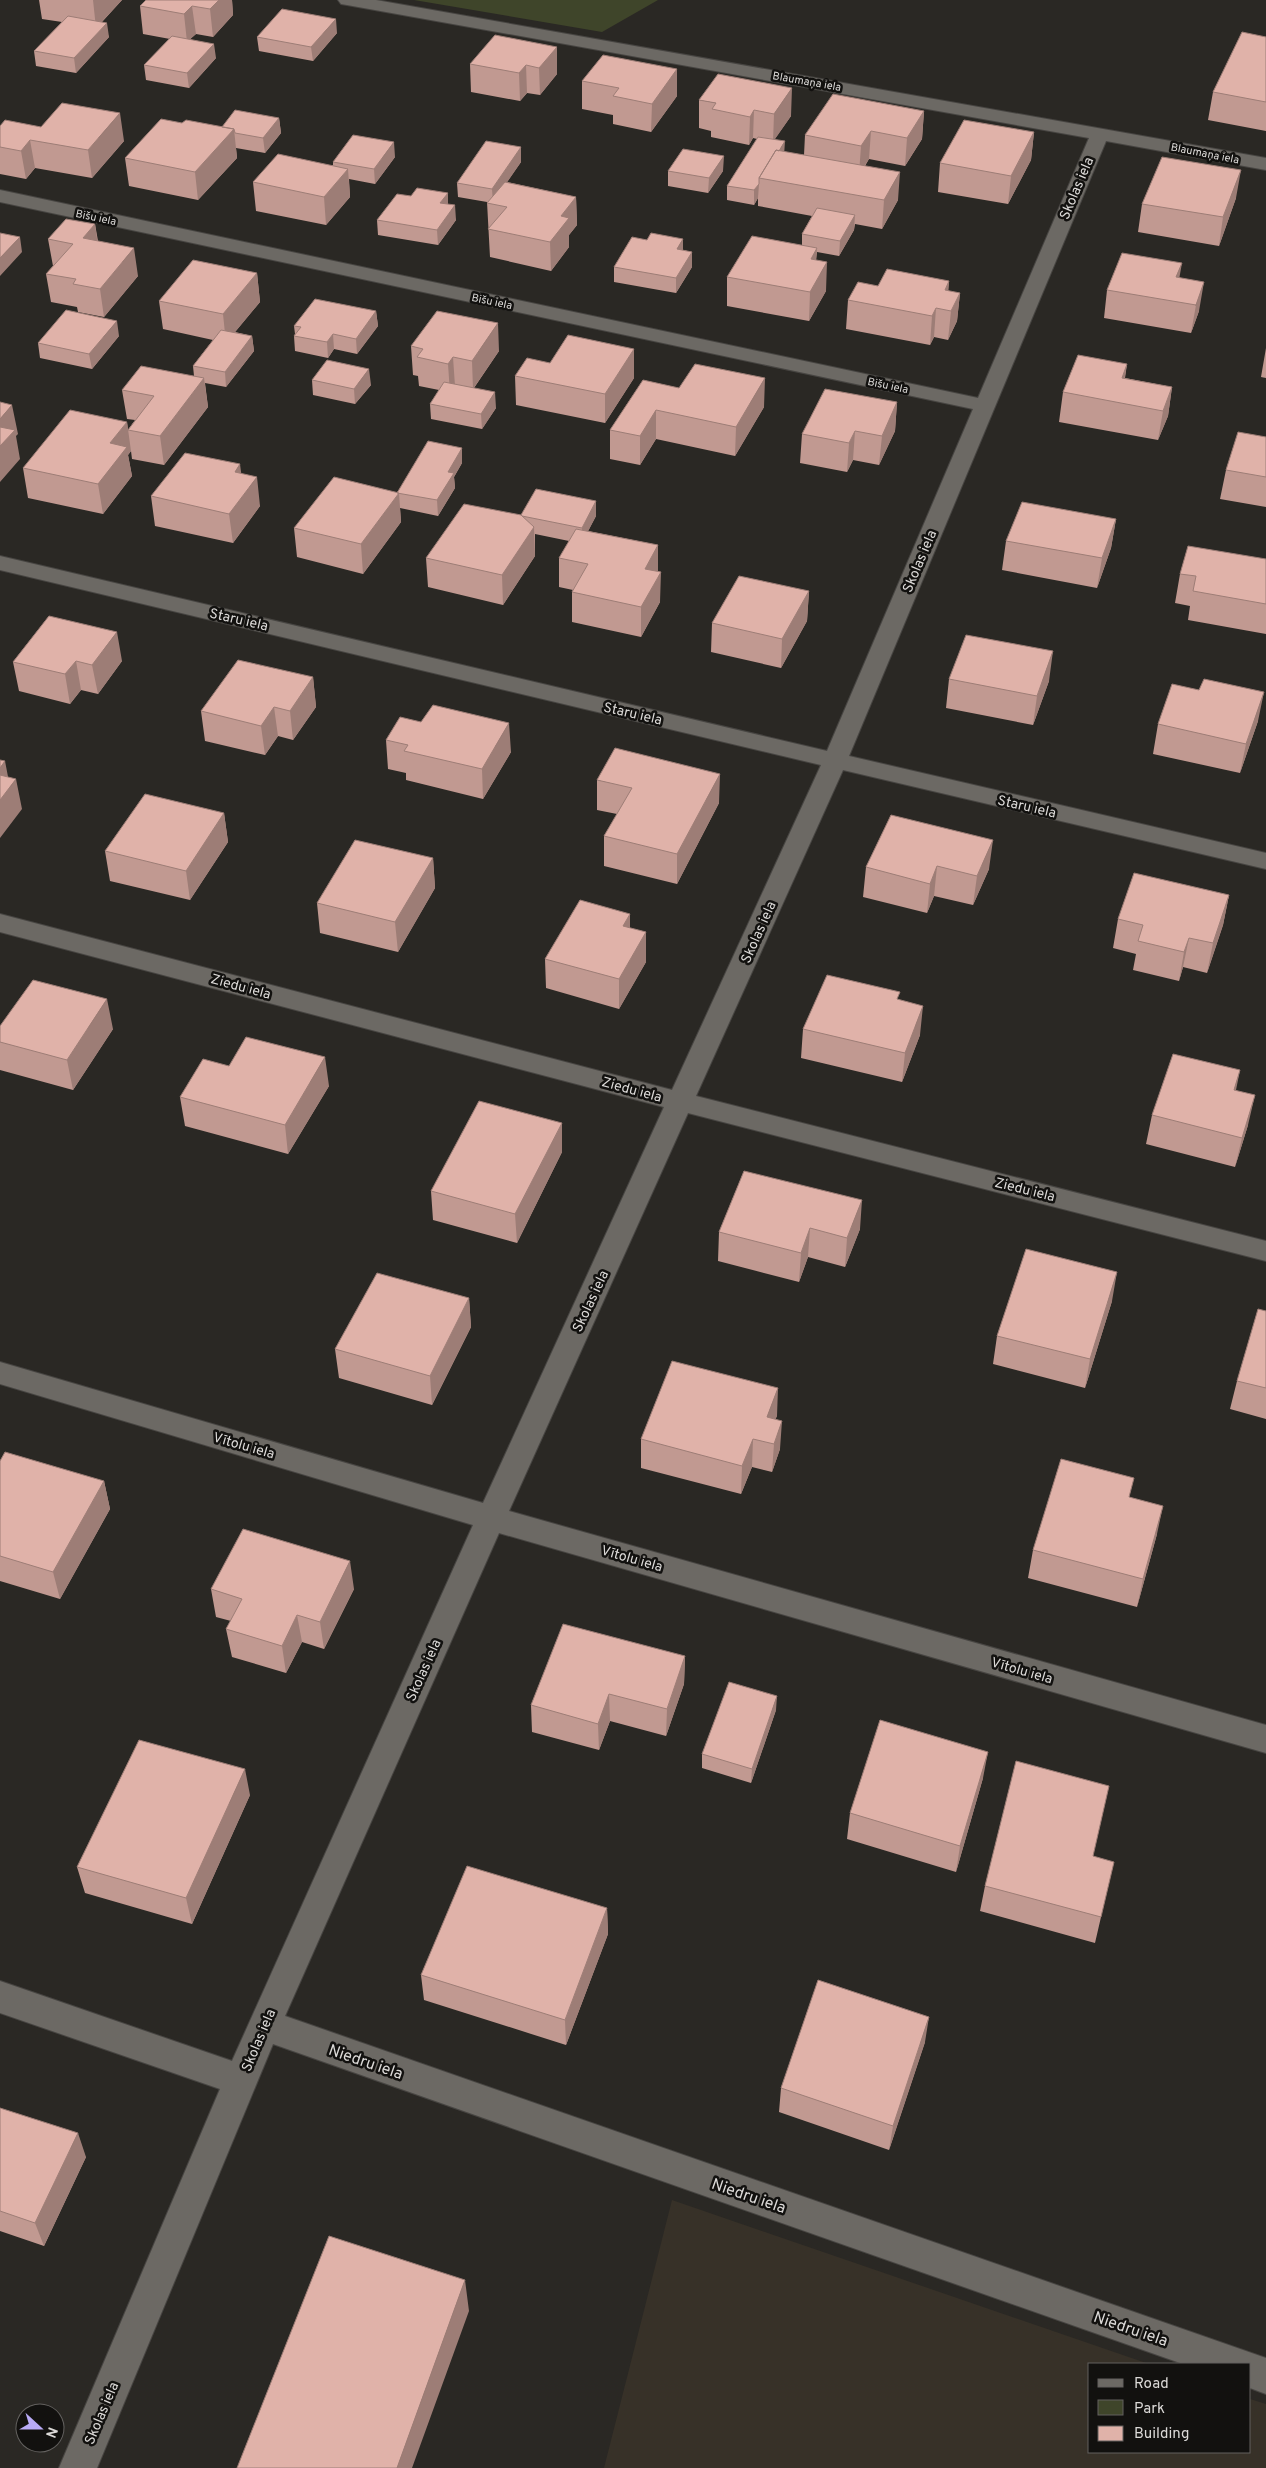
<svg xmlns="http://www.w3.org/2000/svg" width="1266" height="2468" font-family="Overpass,sans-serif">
<rect width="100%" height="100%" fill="#2a2824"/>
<!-- built -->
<path fill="#373128" d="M672,2200L1149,2364H1090V2452H1250V2399L1266,2404V2468H604Z"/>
<!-- green -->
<path fill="#3f452a" d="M414,0H658L602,32Z"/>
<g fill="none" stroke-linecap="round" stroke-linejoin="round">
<!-- street casing -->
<g stroke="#474542" stroke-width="2">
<path id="street" d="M338,0H376L1266,158V170L1106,141L849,756L1266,853V869L843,770L696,1096L1266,1241V1261L688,1113L509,1511L1266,1725V1753L499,1533L285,2016L1266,2358V2394L1250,2388V2364H1183L273,2044L97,2468H59L220,2089L0,2013V1981L232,2061L473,1525L0,1384V1362L483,1503L664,1107L0,932V914L672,1090L821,765L0,570V556L827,751L973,409L0,202V190L978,398L1089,138L347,5L341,4Z"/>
</g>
<!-- street -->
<use href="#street" fill="#6c6964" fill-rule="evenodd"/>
</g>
<!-- wall -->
<path fill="#c19991" d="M39,0H122L102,22L109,37L76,73L36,66L34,51L62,22L42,19Z
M232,0L233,15L213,37L196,34L190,39L216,58L189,88L146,80L144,65L170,39L143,34L140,6Z
M337,33L313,61L259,51L257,37Z
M1266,37V131L1208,120L1213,92Z
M557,47V74L540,95L527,93L520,101L471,92L470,64Z
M677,69V96L651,132L613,124V115L582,109V81Z
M699,100L791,116L774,140L784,152L804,155L805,135L924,111L922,139L905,166L869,159L865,166L898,200L882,229L855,224L854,230L839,256L817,252L816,260L826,291L809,321L727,306V277L802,245V234L812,216L758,206V198L754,205L727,200V186L757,139L753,138L749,145L711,137V131L699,128Z
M279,118L281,133L265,153L236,148L237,158L198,200L129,186L125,158L182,123L222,127Z
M0,124V126L124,141L92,178L35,168L26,179L0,174Z
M1034,132L1031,160L1008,204L938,192L940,163Z
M521,147V162L507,182L576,197L577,225L569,235V247L551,271L490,257L487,202L458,197L457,183Z
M395,157L375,184L349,179L350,197L326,225L256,211L253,182L333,165V162Z
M668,171H723L708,193L668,186Z
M448,193V204L456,220L438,245L378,235L377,220L411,196Z
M1236,198L1219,246L1138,232L1142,204Z
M95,224L98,241L138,276L104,317L78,312L77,307L51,302L46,274L53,266L48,239Z
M683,250L692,252V267L676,293L614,282V267Z
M257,273L260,302L235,332L252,336L254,351L226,387L205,383L208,407L164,465L132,459L131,451L128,455L132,476L103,514L28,498L23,468L127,422L128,430L135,420L127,419L122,390L194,376L193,366L213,340L163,329L159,301Z
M1180,278L1199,311L1191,333L1104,318L1107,290Z
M949,281L948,291L960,293L957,321L948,340L934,337L930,345L846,329L848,300L878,286Z
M376,311L378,326L357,354L334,349L328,358L295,351L294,336L295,334L294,326Z
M119,336L92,369L40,358L38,343Z
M411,346L499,351L474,388L496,408L482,429L431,419L430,404L439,390L419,386L418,376L413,375Z
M1266,348V378L1261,377Z
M634,349V378L605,423L516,405L515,376Z
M1127,364L1125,378L1172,387L1168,416L1158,440L1059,422L1063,392Z
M312,380L371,385L355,404L313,395Z
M643,380L764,407L735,456L656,439L640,465L610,459V430Z
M897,402L895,431L879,465L853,460L847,472L800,463L802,434Z
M1266,437V507L1220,499L1226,470Z
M462,448V463L454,477L455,488L438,516L400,508L401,522L363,574L297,557L294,528L397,492Z
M241,473L260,506L233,543L155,526L151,496Z
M596,501V516L588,531L658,545V572L660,602L641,637L572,622V592L573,590L559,587V558L569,541L535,534V556L503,605L428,587L426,558L521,515Z
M1116,519L1111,548L1097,588L1002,570L1006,541Z
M1266,559V634L1188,620L1190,606L1175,603L1180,574Z
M809,591L807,621L781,668L711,652L712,623Z
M49,616L122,661L98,694L81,690L70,704L19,691L13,662Z
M313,677L316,707L293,740L278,736L265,755L205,741L201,711Z
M949,679L1049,681L1033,725L946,708Z
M1199,690L1258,721L1240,773L1153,754L1158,724Z
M421,722L511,752L483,799L406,780V773L388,769L386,740Z
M597,780L719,803L677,884L604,866V836L617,814L597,810Z
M224,813L228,842L190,900L110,881L105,851Z
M891,815L989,869L973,905L934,896L927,913L863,897L866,867Z
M433,858L435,888L398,952L320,933L317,903Z
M1229,895L1223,925L1207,973L1183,967L1179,981L1133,970L1136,954L1113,948L1118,919Z
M630,914V928L646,932V962L619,1009L546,988L545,959Z
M899,1000L920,1035L902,1082L801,1058L803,1029Z
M0,1026L113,1029L73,1090L0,1070Z
M229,1066L329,1086L288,1154L185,1126L180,1097Z
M1236,1090L1248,1125L1235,1167L1146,1144L1152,1115Z
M562,1123V1152L517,1243L433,1220L431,1191Z
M744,1171L860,1229L845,1267L808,1257L799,1282L718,1261L719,1232Z
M469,1298L471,1327L432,1405L339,1378L335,1349Z
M1112,1301L1085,1388L993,1364L997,1336Z
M1266,1311V1419L1230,1409L1237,1381Z
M777,1416L775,1419L780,1449L772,1472L752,1467L741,1494L641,1468V1439Z
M0,1461L104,1481L110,1509L60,1599L0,1581Z
M1130,1497L1157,1534L1137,1607L1028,1578L1033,1550Z
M211,1589H354L324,1649L302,1642L286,1673L232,1657L226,1629L231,1621L216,1617Z
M685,1656L684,1684L666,1736L610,1721L599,1750L532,1732L531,1705Z
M776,1710L751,1783L702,1768V1754Z
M983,1778L956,1872L847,1839L850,1813Z
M250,1795L192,1924L85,1893L77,1867Z
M1093,1856L1101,1917L1095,1943L980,1911L985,1886Z
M607,1908L608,1934L566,2045L424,2000L421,1975Z
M925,2042L889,2150L779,2112L781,2088Z
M0,2108L86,2157L44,2246L0,2231Z"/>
<!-- shaded-wall -->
<path fill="#9d7d76" d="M93,0H122L96,28Z
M219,0H232L233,15L213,37L210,9Z
M192,6L196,34L187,42L184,14Z
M336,19L337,33L313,61L311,47Z
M107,23L109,37L76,73L74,58Z
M214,44L216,58L189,88L187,73Z
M557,47V74L540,95L539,68Z
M526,65L527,93L520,101L519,73Z
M677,69V96L651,132L652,104Z
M792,88L791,116L773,142L774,114Z
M754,110L753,138L749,145L750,117Z
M924,111L922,139L905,166L907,138Z
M120,113L124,141L92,178L88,150Z
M279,118L281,133L265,153L263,138Z
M234,129L237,158L198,200L195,172Z
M871,131L869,159L859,174L861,146Z
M1034,132L1031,160L1008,204L1011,176Z
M30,140L35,168L26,179L21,151Z
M785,141L784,156L762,179Z
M394,142L395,157L375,184L374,169Z
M521,147V162L493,203L492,189Z
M724,156L723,171L708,193L709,178Z
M348,169L350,197L326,225L324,197Z
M1241,170L1236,198L1219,246L1223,217Z
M900,172L898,200L882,229L884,200Z
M759,184L758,198L754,205V190Z
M448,193V208L440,203Z
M576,197L577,225L569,235V247L551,271L550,242L561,216Z
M455,205L456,220L438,245L437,230Z
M855,215L854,230L839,256L840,241Z
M95,224L99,253L83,238Z
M20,237L22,252L0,276V258Z
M683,239V254L677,249Z
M134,248L138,276L104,317L100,289Z
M817,248L815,276L811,259Z
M692,252V267L676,293V278Z
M827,262L826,291L809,321L810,292Z
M1182,263L1177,291L1176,277Z
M257,273L260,302L226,343L223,314Z
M949,281L947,310L945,290Z
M1204,282L1199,311L1191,333L1196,305Z
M960,293L957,321L948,340L951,311Z
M936,308L934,337L930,345L932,316Z
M376,311L378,326L357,354L356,339Z
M117,321L119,336L92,369L89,354Z
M498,323L499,351L473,389L472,361Z
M333,334L334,349L328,358L327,342Z
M252,336L254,351L226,387L225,372Z
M634,349V378L605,423V394Z
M453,357L455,386L450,393L448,364Z
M1127,364L1122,393V378Z
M369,369L371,385L355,404L354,389Z
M204,378L208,407L164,465L160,436Z
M765,378L764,407L735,456L736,427Z
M1172,387L1168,416L1158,440L1163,411Z
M495,392L496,408L482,429L481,414Z
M897,402L895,431L879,465L882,436Z
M12,405L18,434L16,436L20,459L0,482V419Z
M656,410V439L640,465V436Z
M127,422L131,451L128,455L132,476L103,514L98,484L110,443Z
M855,431L853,460L847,472L849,443Z
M462,448V463L454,477L455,488L438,516L437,500L448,472Z
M240,464L244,494L235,472Z
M257,477L260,506L233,543L229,514Z
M399,493L401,522L363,574L361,544Z
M596,501V516L582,543V528Z
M1116,519L1111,548L1097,588L1102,558Z
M534,527L535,556L503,605L502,575Z
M658,545V575L645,569Z
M661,572L660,602L641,637V607Z
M809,591L807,621L781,668L782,639Z
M117,632L122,661L98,694L92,665Z
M1053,651L1049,681L1033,725L1037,696Z
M76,661L81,690L70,704L65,674Z
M313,677L316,707L293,740L290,711Z
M1264,692L1258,721L1240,773L1246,744Z
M274,707L278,736L265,755L261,726Z
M509,723L511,752L483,799L482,769Z
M5,761L10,787L16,779L22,809L0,838V768Z
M720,774L719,803L677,884V854Z
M224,813L228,842L190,900L186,871Z
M993,840L989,869L973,905L977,876Z
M433,858L435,888L398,952L395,922Z
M937,866L934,896L927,913L930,884Z
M1229,895L1223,925L1207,973L1213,943Z
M630,914V943L623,926Z
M646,932V962L619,1009V979Z
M1189,938L1183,967L1179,981L1184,952Z
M107,999L113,1029L73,1090L67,1060Z
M923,1006L920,1035L902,1082L905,1053Z
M325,1057L329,1086L288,1154L285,1125Z
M1240,1070L1234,1100V1090Z
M1255,1095L1248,1125L1235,1167L1242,1138Z
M562,1123V1152L517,1243L515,1214Z
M862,1200L860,1229L845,1267L847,1238Z
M810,1228L808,1257L799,1282L801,1253Z
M1117,1272L1112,1301L1085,1388L1090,1359Z
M469,1298L471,1327L432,1405L430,1376Z
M778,1388L777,1416L766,1442L767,1417Z
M782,1421L780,1449L772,1472L774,1444Z
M753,1439L752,1467L741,1494L742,1466Z
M104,1481L110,1509L60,1599L53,1572Z
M1163,1506L1157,1534L1137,1607L1143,1579Z
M350,1561L354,1589L324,1649L320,1622Z
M297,1615L302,1642L286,1673L282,1646Z
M685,1656L684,1684L666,1736L667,1709Z
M609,1694L610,1721L599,1750L598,1724Z
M777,1696L776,1710L751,1783L752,1769Z
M988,1752L983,1778L956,1872L960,1846Z
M245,1769L250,1795L192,1924L186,1898Z
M607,1908L608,1934L566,2045L565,2020Z
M929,2017L925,2042L889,2150L893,2126Z
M78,2133L86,2157L44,2246L35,2223Z
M465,2280L469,2311L412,2468H397Z"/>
<!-- building -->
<path fill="#e0b2a9" stroke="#9d7d76" d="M146,0H219L210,9L192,6L184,14L140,6Z
M282,9L336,19L311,47L257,37Z
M68,16L107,23L74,58L34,51Z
M1242,32L1266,37V102L1213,92Z
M495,35L557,47L539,68L526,65L519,73L470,64Z
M172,36L214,44L187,73L144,65Z
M603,55L677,69L652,104L613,96L619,88L582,81Z
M718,74L792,88L774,114L754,110L750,117L712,109L716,103L699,100Z
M833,94L924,111L907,138L871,131L861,146L805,135Z
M62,103L120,113L88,150L30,140L21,151L0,147V126L5,120L41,127Z
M235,110L279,118L263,138L235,133L234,129L222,127Z
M161,119L182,123L186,120L234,129L195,172L125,158Z
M964,120L1034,132L1011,176L940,163Z
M353,135L394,142L374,169L333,162Z
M758,137L785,141L779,151L776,150L759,178V184L754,190L727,186Z
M486,141L521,147L492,189L457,183Z
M683,149L724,156L709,178L668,171Z
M776,150L900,172L884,200L759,178Z
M278,154L348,169L324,197L253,182Z
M1162,157L1241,170L1223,217L1142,204Z
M505,182L576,197L561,216L569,218L550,242L488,229L507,207L487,203Z
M417,188L448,193L440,203L455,205L437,230L377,220L397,194L411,196Z
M817,208L855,215L840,241L802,234Z
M66,219L95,224L83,238L134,248L100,289L73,284L76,279L46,274L73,244L48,239Z
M0,233L20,237L0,258Z
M651,233L683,239L677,249L692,252L676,278L614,267L632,237L647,240Z
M752,236L817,248L811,259L827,262L810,292L727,277Z
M1122,253L1182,263L1176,277L1204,282L1196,305L1107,290Z
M193,260L257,273L223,314L159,301Z
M887,269L949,281L945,290L960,293L951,311L936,308L932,316L848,300L858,282L878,286Z
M315,299L376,311L356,339L333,334L327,342L294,336L301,327L294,326Z
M66,310L117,321L89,354L38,343Z
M437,311L498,323L472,361L453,357L448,364L417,357L423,349L411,346Z
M221,330L252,336L225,372L193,366Z
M568,335L634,349L605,394L515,376L527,358L550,363Z
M1078,355L1127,364L1122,378L1172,387L1163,411L1063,392Z
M327,360L369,369L354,389L312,380Z
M695,364L765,378L736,427L656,410L640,436L610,430L643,380L679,388Z
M141,366L204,378L160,436L128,430L154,396L122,390Z
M444,382L495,392L481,414L430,404Z
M825,389L897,402L882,436L855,431L849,443L802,434Z
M0,402L12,405L0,419Z
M70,410L127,422L110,443L127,447L98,484L23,468Z
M0,427L15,430L0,446Z
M1238,432L1266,437V477L1226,470Z
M428,441L462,448L448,472L454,473L437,500L397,493Z
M185,453L240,464L235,472L257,477L229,514L151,496Z
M334,477L399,493L361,544L294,528Z
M536,489L596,501L582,528L522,516L521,515Z
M1022,502L1116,519L1102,558L1006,541Z
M464,504L521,515L534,527L502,575L426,558Z
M576,529L658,545L645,569L661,572L641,607L572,592L588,564L559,558Z
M1188,546L1266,559V604L1193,591L1196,576L1180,574Z
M739,576L809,591L782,639L712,623Z
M49,616L117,632L92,665L76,661L65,674L13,662Z
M966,635L1053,651L1037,696L949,679Z
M238,660L313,677L290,711L274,707L261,726L201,711Z
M1204,679L1264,692L1246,744L1158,724L1172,684L1199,690Z
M433,705L509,723L482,769L404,751L408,745L386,740L400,717L421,722Z
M615,748L720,774L677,854L604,836L632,788L597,780Z
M0,760L5,761L0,768Z
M0,775L16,779L0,800Z
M145,794L224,813L186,871L105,851Z
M891,815L993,840L977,876L937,866L930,884L866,867Z
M355,840L433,858L395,922L317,903Z
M1134,873L1229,895L1213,943L1189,938L1184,952L1138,941L1143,925L1118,919Z
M580,900L630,914L623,926L646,932L619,979L545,959Z
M827,975L900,992L897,999L923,1006L905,1053L803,1029Z
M33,980L107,999L67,1060L0,1042V1026Z
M246,1037L325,1057L285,1125L180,1097L203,1059L229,1066Z
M1173,1054L1240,1070L1234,1090L1255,1095L1242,1138L1152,1115Z
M479,1101L562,1123L515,1214L431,1191Z
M744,1171L862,1200L847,1238L810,1228L801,1253L719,1232Z
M1026,1249L1117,1272L1090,1359L997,1336Z
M377,1273L469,1298L430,1376L335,1349Z
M1258,1309L1266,1311V1388L1237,1381Z
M672,1361L778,1388L767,1417L782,1421L774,1444L753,1439L742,1466L641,1439Z
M5,1452L104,1481L53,1572L0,1556V1461Z
M1061,1459L1134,1478L1129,1497L1163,1506L1143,1579L1033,1550Z
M243,1529L350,1561L320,1622L297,1615L282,1646L226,1629L242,1599L211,1589Z
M563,1624L685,1656L667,1709L609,1694L598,1724L531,1705Z
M729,1682L777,1696L752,1769L702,1754Z
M880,1720L988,1752L960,1846L850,1813Z
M139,1740L245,1769L186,1898L77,1867Z
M1016,1761L1109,1786L1093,1856L1114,1862L1101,1917L985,1886Z
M467,1866L607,1908L565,2020L421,1975Z
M818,1980L929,2017L893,2126L781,2088Z
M0,2108L78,2133L35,2223L0,2211Z
M329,2236L465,2280L397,2468H237Z"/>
<g text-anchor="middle" stroke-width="5" stroke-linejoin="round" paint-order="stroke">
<!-- far-street labels -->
<g font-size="11" fill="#dcdad8" stroke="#12110f">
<text transform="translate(807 81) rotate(10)" y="4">Blaumaņa iela</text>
<text transform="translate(1205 153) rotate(11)" y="4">Blaumaņa iela</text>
<text transform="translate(96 217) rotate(12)" y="4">Bišu iela</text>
<text transform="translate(492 301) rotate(12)" y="4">Bišu iela</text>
<text transform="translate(888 385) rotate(12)" y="4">Bišu iela</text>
</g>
<!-- street labels -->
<g font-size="14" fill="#dcdad8" stroke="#12110f">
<text transform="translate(1076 188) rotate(-67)" y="5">Skolas iela</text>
<text transform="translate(919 561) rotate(-67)" y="5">Skolas iela</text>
<text transform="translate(239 619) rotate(13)" y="5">Staru iela</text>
<text transform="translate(633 713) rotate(13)" y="5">Staru iela</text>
<text transform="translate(1027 806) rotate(13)" y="5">Staru iela</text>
<text transform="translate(758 932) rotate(-66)" y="5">Skolas iela</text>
<text transform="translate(241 986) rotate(15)" y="5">Ziedu iela</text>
<text transform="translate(632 1089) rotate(15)" y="5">Ziedu iela</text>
<text transform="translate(1025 1189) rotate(14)" y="5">Ziedu iela</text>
<text transform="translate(590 1301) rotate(-65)" y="5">Skolas iela</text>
<text transform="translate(244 1445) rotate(16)" y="5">Vītolu iela</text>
<text transform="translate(632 1558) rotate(16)" y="5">Vītolu iela</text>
<text transform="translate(423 1670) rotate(-66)" y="5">Skolas iela</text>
<text transform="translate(1022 1670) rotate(16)" y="5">Vītolu iela</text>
<text transform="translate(258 2040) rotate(-67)" y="5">Skolas iela</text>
<text transform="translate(101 2413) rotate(-67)" y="5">Skolas iela</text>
</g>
<!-- near-street labels -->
<g font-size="16" fill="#dcdad8" stroke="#12110f">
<text transform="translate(366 2061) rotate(19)" y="6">Niedru iela</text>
<text transform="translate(749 2195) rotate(19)" y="6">Niedru iela</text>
<text transform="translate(1131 2328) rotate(19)" y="6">Niedru iela</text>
</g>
</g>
<!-- legend -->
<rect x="1088" y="2363" width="162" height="90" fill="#12110f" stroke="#63615f"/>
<rect x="1098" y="2379" width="25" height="8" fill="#6c6964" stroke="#63615f"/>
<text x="1134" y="2388" font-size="15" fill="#dcdad8">Road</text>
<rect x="1098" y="2400" width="25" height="15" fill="#3f452a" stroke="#63615f"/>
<text x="1134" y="2413" font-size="15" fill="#dcdad8">Park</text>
<rect x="1098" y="2426" width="25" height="15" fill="#e0b2a9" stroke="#63615f"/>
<text x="1134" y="2438" font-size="15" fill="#dcdad8">Building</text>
<!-- north arrow -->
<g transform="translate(40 2428) rotate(111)"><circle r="24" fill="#12110f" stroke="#63615f"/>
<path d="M0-4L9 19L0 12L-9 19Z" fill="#b9abf7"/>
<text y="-8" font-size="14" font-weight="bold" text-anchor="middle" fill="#dcdad8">N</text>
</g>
</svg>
